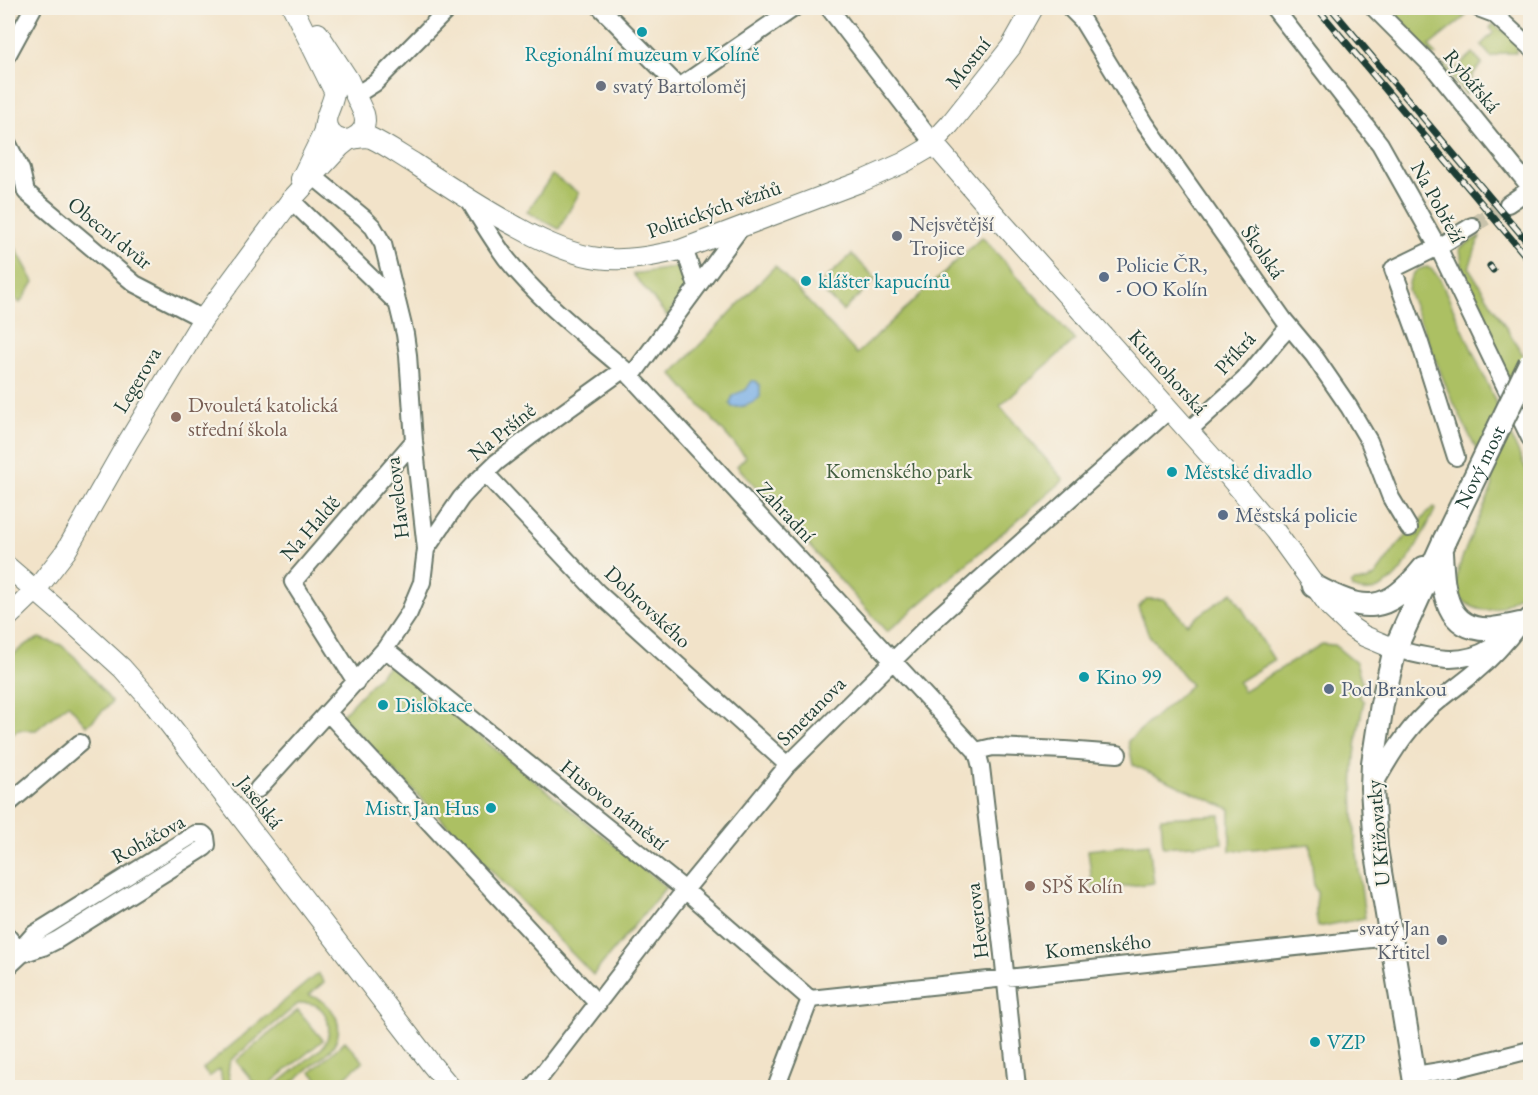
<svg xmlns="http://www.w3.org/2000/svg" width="1538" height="1095" font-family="'EB Garamond',serif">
<rect width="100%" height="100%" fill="#f7f3e8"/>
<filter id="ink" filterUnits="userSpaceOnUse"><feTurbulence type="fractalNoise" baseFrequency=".0167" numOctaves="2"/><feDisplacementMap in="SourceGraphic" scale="12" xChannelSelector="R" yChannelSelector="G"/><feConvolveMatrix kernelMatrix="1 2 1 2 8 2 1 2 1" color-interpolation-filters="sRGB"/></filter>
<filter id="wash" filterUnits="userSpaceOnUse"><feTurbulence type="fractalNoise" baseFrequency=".008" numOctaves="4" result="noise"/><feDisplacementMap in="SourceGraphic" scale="24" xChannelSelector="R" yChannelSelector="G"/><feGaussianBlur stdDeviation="1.35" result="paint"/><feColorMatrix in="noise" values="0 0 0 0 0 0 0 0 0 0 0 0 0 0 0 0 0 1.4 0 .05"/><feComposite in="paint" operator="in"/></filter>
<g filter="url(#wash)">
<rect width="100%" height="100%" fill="#f2e3c9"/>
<!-- green -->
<path fill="#acc064" stroke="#667e4c" stroke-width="1.5" d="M1384,8H1444L1466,16L1429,46L1436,55L1433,56Z
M1493,24L1517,40L1516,53H1503L1491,57L1481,45L1494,32L1490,28Z
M1473,53L1482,64L1473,74L1466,95L1443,67L1444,64L1452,72Z
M552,175L579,193L559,229L527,212Z
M8,234L34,282L20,303L8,293Z
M1480,236L1469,268L1530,366V417L1502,366L1463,275L1460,248Z
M982,237L1075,340L1000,406L1064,480L887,632L737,466L746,457L672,374L775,266L857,354Z
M852,254L876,279L843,311L818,286Z
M683,264L690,283L667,316L633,274L672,268Z
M1427,267L1431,269L1439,277L1530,478V586C1514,599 1495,618 1473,607C1466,604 1459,598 1457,590C1451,568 1486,509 1493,484L1448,391L1408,291C1409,278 1412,269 1427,267Z
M1433,507L1436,508C1422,535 1394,608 1352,588L1351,584L1354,582L1367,581L1375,576L1397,546Z
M1232,592L1274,660L1238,682L1243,691L1322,644L1334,645L1356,663L1362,682L1359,696L1364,701C1359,724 1355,747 1354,770C1351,819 1359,869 1365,918L1318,927C1317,920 1315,912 1316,905C1316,897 1320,894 1314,887L1310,844L1230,851V809L1133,765L1128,741L1191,685L1149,635L1138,607L1147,599H1164L1187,624Z
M39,638L61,645L75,657L112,702L87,726L68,704L36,730H18L8,738V659L25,645Z
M390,664L666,887L593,975L341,716Z
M1220,815L1222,843L1163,847L1161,818Z
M1149,843L1154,883L1093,890L1088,850Z
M318,973L324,982L309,995C332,1002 347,1024 333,1046C327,1055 317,1062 309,1068C302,1074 294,1082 287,1086C283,1088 277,1087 273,1087L323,1047C337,1026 324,997 298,1004L230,1061C227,1071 228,1078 234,1087H224L222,1082L220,1069L209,1077L203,1069Z
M298,1010L323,1040L266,1087H258L236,1061Z
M345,1041L363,1061L334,1087H325L311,1072Z"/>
<!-- water -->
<path fill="#77ade5" stroke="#4b758c" stroke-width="1.5" d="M752,381H756L760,386V397C751,405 744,407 732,407L730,404L733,395L746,390Z"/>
</g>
<g filter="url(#ink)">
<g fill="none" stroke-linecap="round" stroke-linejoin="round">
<!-- minor-tunnel -->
<path stroke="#c8c2ab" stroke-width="16" stroke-dasharray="16 8" stroke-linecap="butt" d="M1472,226L1508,204"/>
<!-- minor casing -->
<g stroke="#697768" stroke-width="20">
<path id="minor" d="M601,8L679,87L794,8
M829,8L934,144
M1070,8L1082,20L1145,123L1284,320L1314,356L1349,407L1369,441L1391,498L1409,528
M1274,8L1380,144L1438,247L1530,438
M1374,8L1433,67L1530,187
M1478,8L1494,14L1530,47
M8,54L33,8
M356,95L375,83L449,8
M8,144L21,170L26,192L135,284L203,319
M468,199C480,219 492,239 506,258C539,300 583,334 624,369L976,751L979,759L981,767L1004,963L1017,1088
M291,200L396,302
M1508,204L1530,189
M680,250L687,257L697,286
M631,377L742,226
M1188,431L1244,380L1279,338L1289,327
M1456,457L1420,343L1393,269L1438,247L1472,226
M485,473L598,593L788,765
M426,549L461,498L473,485L497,462L532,435L624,369
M385,649L685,890L810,999
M1395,649C1426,657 1461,667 1490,648C1505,639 1517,627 1530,616
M356,682L293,582L414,441
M328,713L598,1004
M976,751L993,747L1065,750L1118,754
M1373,787C1388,760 1404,733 1426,712C1441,698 1457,687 1473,674C1491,659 1506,643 1520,624
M258,789L385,649L409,613L422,582L426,549L414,441L408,355L405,334L383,244L373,227L364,218L313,176
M8,804L80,743
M8,937L22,954
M8,967L22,954L43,947L57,940L204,848L207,845L206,837L203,834H195L34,934L26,943L22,954
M810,999L1390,937
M1415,1075L1459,1068L1530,1050
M532,1088L685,890L788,765L931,623L1169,410
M776,1088L810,999"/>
</g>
<!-- tertiary casing -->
<g stroke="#697768" stroke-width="22">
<path id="tertiary" d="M293,8L334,91C335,105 319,118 330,132C333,136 338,139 343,140C353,141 360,135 371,138C386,145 400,155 415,164C448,186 481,208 517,227C542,241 569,254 598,258C626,262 653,256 680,250L860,182L903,163L927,149L950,124L1011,47L1033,8
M318,33L348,79L364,114C367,125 363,133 353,138
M934,144L989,208L1226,473L1275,531L1330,607L1352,628L1364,636L1395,649
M301,179L323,134L326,118
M8,567L65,616L122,668L153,703L432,1065L451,1088
M8,617L35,591L66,551L128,442L203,319L291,200L340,147L350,139"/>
</g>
<!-- secondary casing -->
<g stroke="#697768" stroke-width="26">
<path id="secondary" d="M1441,553C1443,588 1444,632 1492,629C1501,628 1511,626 1520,624
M1314,586C1364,613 1386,615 1424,568
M1416,1088L1376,848L1372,788L1373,763L1382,704L1395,649L1445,539"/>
</g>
<!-- minor -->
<use href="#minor" stroke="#fff" stroke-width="16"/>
<!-- tertiary -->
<use href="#tertiary" stroke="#fff" stroke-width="20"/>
<!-- secondary -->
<use href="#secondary" stroke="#fff" stroke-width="22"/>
<!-- rail casing -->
<g stroke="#1f3d34" stroke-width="7">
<path id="rail" d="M1317,8L1530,261
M1331,8L1530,245
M1490,266L1493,270"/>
</g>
<!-- rail -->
<use href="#rail" stroke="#f7f3e8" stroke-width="4.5" stroke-dasharray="14" stroke-linecap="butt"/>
<!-- secondary-bridge casing -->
<g stroke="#697768" stroke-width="26" stroke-linecap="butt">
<g id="secondary-bridge">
<path id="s1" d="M1445,539L1530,363"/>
</g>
</g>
<!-- secondary-bridge -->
<use href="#secondary-bridge" stroke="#fff" stroke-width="22"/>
</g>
</g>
<!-- markers -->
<g fill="#0f9aa8" stroke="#f7f3e8" stroke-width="2">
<circle cx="642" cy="32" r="6"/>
<circle cx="806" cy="281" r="6"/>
<circle cx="1172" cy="472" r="6"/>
<circle cx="1084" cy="677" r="6"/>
<circle cx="383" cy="705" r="6"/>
<circle cx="491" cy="808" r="6"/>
<circle cx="1315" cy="1042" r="6"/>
</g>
<g fill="#6b7280" stroke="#f7f3e8" stroke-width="2">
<circle cx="601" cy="86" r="6"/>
<circle cx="897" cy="236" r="6"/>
<circle cx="1442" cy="940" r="6"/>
</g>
<g fill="#5c6f8a" stroke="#f7f3e8" stroke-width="2">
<circle cx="1104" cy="277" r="6"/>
<circle cx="1223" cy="515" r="6"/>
<circle cx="1329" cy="689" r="6"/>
</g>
<g fill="#8d6e63" stroke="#f7f3e8" stroke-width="2">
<circle cx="176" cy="417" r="6"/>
<circle cx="1030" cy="886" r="6"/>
</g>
<g text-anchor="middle" stroke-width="4.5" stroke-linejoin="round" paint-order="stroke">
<!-- culture labels -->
<g font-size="21" fill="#0d838f" stroke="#f7f3e8" text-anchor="start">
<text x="642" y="61" text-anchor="middle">Regionální muzeum v Kolíně</text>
<text x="818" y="288">klášter kapucínů</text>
<text x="1184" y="479">Městské divadlo</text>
<text x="1096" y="684">Kino 99</text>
<text x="395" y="712">Dislokace</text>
<text x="479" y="815" text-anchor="end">Mistr Jan Hus</text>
<text x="1327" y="1049">VZP</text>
</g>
<!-- street labels -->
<g font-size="21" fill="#1f3d34" stroke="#f7f3e8">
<text transform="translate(968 63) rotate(-52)" y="7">Mostní</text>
<text transform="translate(1472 81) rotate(50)" y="7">Rybářská</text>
<text transform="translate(1438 202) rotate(61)" y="7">Na Pobřeží</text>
<text transform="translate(714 209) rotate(-19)" y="7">Politických vězňů</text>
<text transform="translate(110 233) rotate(39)" y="7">Obecní dvůr</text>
<text transform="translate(1263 252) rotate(55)" y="7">Školská</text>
<text transform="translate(1235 353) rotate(-48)" y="7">Příkrá</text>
<text transform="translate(1168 372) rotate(48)" y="7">Kutnohorská</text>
<text transform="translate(137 380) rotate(-59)" y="7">Legerova</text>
<text transform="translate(502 432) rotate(-39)" y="7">Na Pršíně</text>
<text dy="7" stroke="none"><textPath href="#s1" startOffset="80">Nový most</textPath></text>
<text transform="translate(397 498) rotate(-97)" y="7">Havelcova</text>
<text transform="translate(786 512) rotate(47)" y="7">Zahradní</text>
<text transform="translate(310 528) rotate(-49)" y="7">Na Haldě</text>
<text transform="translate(648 607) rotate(43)" y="7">Dobrovského</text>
<text transform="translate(811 711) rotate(-45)" y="7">Smetanova</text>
<text transform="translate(260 802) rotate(52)" y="7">Jaselská</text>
<text transform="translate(614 805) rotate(39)" y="7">Husovo náměstí</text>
<text transform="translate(1378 833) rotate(-95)" y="7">U Křižovatky</text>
<text transform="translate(148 839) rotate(-29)" y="7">Roháčova</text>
<text transform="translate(977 921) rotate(-97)" y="7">Heverova</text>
<text transform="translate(1098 946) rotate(-6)" y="7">Komenského</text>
</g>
<!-- worship labels -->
<g font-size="21" fill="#5b616d" stroke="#f7f3e8" text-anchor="start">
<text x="613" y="93">svatý Bartoloměj</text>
<text x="909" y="231">Nejsvětější<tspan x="909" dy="24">Trojice</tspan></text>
<text x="1430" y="935" text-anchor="end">svatý Jan<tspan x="1430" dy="24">Křtitel</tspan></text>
</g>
<!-- service labels -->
<g font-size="21" fill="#4e5e75" stroke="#f7f3e8" text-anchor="start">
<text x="1116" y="272">Policie ČR,<tspan x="1116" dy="24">- OO Kolín</tspan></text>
<text x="1235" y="522">Městská policie</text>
<text x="1341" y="696">Pod Brankou</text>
</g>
<!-- education labels -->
<g font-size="21" fill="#785e54" stroke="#f7f3e8" text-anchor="start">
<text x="188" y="412">Dvouletá katolická<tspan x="188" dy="24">střední škola</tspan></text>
<text x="1042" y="893">SPŠ Kolín</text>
</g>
<!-- park labels -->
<g font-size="21" fill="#425e40" stroke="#f7f3e8">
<text x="899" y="478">Komenského park</text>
</g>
</g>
<!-- margin -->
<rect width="1538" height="1095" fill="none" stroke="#f7f3e8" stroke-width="30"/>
</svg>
